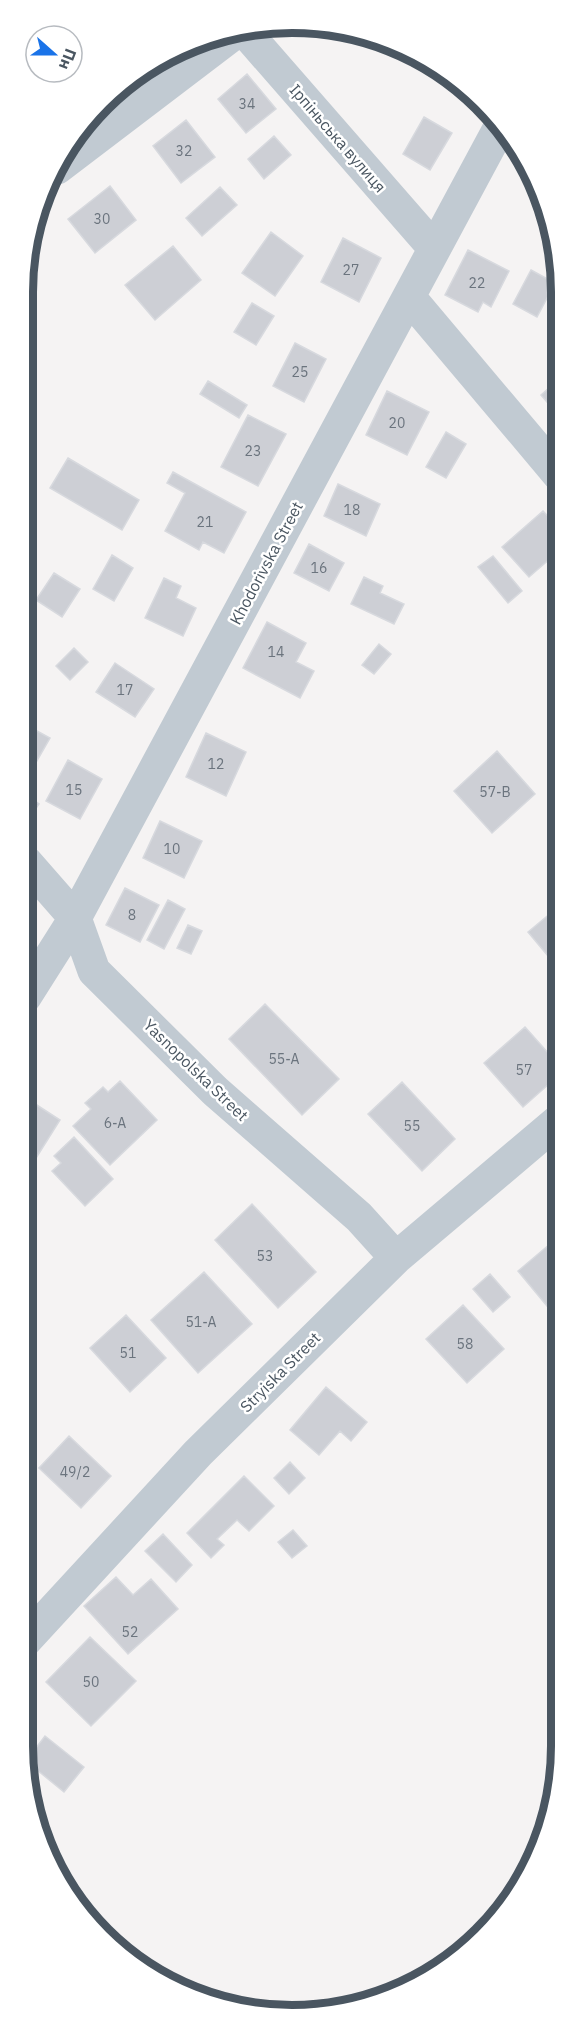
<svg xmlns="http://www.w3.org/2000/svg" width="584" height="2038" font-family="'IBM Plex Sans',sans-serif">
<rect width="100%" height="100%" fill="#f5f3f3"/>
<!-- building -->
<path fill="#cdcfd5" stroke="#d7d9de" stroke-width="1.5" d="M403,50L426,58L472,96L399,58Z
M247,74L276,109L246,133L218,99Z
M424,117L452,133L430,170L403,154Z
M186,120L215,157L181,183L153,146Z
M274,136L291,155L264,179L248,159Z
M110,186L136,220L95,253L68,219Z
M220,187L237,205L202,236L186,218Z
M271,232L303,256L275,296L242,273Z
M343,238L381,258L359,302L321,282Z
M173,246L201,280L155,320L125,285Z
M468,250L509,271L491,307L483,302L478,312L445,295Z
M531,270L555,283L537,317L513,304Z
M252,303L274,316L256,345L234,332Z
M295,343L326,359L304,402L273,386Z
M559,379V416L541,395Z
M208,381L247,405L239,418L200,394Z
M387,391L429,412L407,455L366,435Z
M248,415L286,434L258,486L221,467Z
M446,432L466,444L446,478L426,467Z
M68,458L139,500L122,530L50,488Z
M173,472L246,512L224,553L203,542L199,550L165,531L185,493L167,483Z
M338,484L380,504L366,536L324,516Z
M543,511L559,528V551L529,577L502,547Z
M309,544L344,563L329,591L294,573Z
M112,555L133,568L114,601L93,589Z
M493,556L522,591L508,603L478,567Z
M54,573L80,589L62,617L36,600Z
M364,577L383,586L380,593L404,604L394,624L351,604Z
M164,578L181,586L176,598L196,608L183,636L145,618Z
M559,578V594L550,585Z
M267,622L306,643L296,662L314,671L300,698L243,668Z
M379,644L391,654L374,674L362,665Z
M74,648L88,662L70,680L56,666Z
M115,663L154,689L135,717L96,692Z
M26,725L50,738L30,773L26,770Z
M206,733L246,752L226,796L186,777Z
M497,751L535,794L492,833L454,791Z
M68,760L102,779L80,819L46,801Z
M26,794L39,804L26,823Z
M160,821L202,841L184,878L143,858Z
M125,888L159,905L140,942L106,925Z
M168,900L185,909L164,949L147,940Z
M558,907V968L528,932Z
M188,925L202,931L191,954L177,948Z
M265,1004L339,1079L302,1115L229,1039Z
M525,1027L558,1064V1076L523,1107L484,1063Z
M120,1081L157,1120L110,1165L73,1126L91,1109L85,1103L103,1087L108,1092Z
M402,1082L455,1139L422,1171L368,1114Z
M26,1098L60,1120L33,1163L24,1157Z
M74,1137L113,1179L85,1206L52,1171L61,1163L54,1156Z
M252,1204L316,1272L278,1308L215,1240Z
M557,1238V1316L556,1317L518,1271Z
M204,1272L252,1324L198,1373L151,1320Z
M490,1274L510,1297L493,1312L473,1289Z
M463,1305L504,1349L467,1383L426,1339Z
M126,1315L166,1358L130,1392L90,1348Z
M326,1387L367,1422L351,1441L340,1431L319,1455L290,1430Z
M69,1436L111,1476L81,1508L39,1468Z
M290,1462L305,1478L289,1494L274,1478Z
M244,1476L274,1506L249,1531L237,1520L217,1539L224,1545L211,1558L187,1533Z
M293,1530L307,1546L292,1558L278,1542Z
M163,1534L192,1565L176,1582L145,1551Z
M116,1577L133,1595L151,1579L178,1609L128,1654L84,1606Z
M90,1637L136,1681L91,1726L46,1682Z
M23,1726L33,1737L23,1748L22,1746Z
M45,1736L84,1767L64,1792L26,1761Z"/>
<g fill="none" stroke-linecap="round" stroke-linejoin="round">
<!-- street -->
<path stroke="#c1cad2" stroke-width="33" d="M242,28L434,248
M57,168L241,28
M409,297L559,475
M26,862L75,918L94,971L215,1091L359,1217L396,1258
M25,997L75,918L501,125
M23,1643L198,1453L396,1258L558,1121"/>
</g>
<g text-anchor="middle" stroke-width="5" stroke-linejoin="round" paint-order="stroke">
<!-- number labels -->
<g font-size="14" fill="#6b747e">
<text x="247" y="109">34</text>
<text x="184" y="156">32</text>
<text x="102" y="224">30</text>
<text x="351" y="275">27</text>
<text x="477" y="288">22</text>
<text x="300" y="377">25</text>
<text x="397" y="428">20</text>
<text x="253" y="456">23</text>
<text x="352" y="515">18</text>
<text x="205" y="527">21</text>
<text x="319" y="573">16</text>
<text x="276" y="657">14</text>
<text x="125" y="695">17</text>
<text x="216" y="769">12</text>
<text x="74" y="795">15</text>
<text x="495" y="797">57-В</text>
<text x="172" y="854">10</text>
<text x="132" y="920">8</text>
<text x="284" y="1064">55-А</text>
<text x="524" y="1075">57</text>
<text x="115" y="1128">6-А</text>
<text x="412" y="1131">55</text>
<text x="265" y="1261">53</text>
<text x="201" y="1327">51-А</text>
<text x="465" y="1349">58</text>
<text x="128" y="1358">51</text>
<text x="75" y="1477">49/2</text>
<text x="130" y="1637">52</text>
<text x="91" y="1687">50</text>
</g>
<!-- street labels -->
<g font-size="16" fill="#4a5661" stroke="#fff">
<text transform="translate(338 138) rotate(49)" y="6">Ірпіньська вулиця</text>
<text transform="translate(266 563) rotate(-62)" y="6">Khodorivska Street</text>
<text transform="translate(196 1070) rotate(44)" y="6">Yasnopolska Street</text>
<text transform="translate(280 1372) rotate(-45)" y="6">Stryiska Street</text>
</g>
</g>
<!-- crop -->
<path d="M0 0H584V2038H0ZM292 33H292A259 259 0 0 1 551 292V1746A259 259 0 0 1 292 2005H292A259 259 0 0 1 33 1746V292A259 259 0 0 1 292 33Z" fill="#fff" fill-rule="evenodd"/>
<path fill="none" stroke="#4a5661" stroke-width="8" d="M292 33H292A259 259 0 0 1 551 292V1746A259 259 0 0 1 292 2005H292A259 259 0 0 1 33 1746V292A259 259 0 0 1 292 33Z"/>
<!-- north arrow -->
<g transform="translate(54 54) rotate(111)"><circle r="28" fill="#ffffff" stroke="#b7bbc0" stroke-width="1.5"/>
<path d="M0-4.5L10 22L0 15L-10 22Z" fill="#1a73e8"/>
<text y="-9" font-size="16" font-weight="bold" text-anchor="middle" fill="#4a5661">Пн</text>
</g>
</svg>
